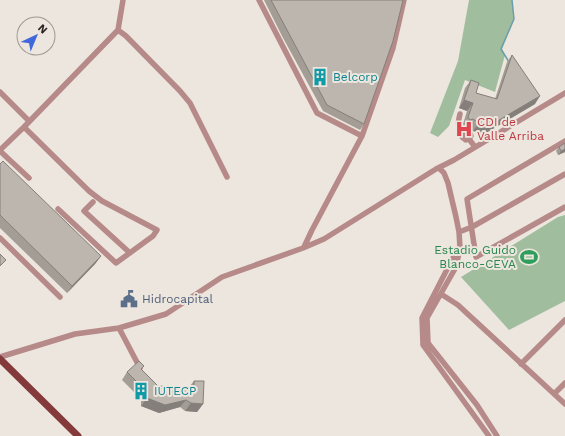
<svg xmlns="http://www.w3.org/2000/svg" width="565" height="436" font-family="'Work Sans',sans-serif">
<rect width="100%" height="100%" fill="#ede6de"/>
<!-- green -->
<path fill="#a0be9e" d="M469,0H512L514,19L502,49L505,55L495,92L465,80L449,126L438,137L430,133L458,61Z
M565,215V301L509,330L461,277L558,217Z"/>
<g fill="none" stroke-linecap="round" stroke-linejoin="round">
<!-- stream -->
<path stroke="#699ead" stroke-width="1.5" d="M509,62L501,49L514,19L512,0"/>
<!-- minor -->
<path stroke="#b68a88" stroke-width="5.5" d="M259,0L317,113L362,136
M118,30L126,36L180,91L190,103L227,177
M0,92L29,121
M460,114C458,122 457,126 463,132L462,137L466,140L469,139
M24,127L89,191L102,201L157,230L153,236L116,263L58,209
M463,132L467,131L470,133L471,136L469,139L475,147
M565,141L467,199L476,257L565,207
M0,150L24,127L118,30L123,0
M0,151L29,178
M439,168L444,173L448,183L456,217L459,232L460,248L456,267L427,318L428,343L477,405L497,436
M93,202L84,211L130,253
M459,232L472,227L565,174
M0,238L60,297
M304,247L312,230L362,136L393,48L404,0
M458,248L422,318L423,345L489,436
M441,294L458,305L565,404
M119,328L140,368
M0,357L75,334L119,328L166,314L222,277L303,248L324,239L436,169L454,160L565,93
M521,364L565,320
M554,394L565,383"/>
<!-- major -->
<path stroke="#843a3b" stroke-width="7" d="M0,359L78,436"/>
</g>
<!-- wall -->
<path fill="#a39d96" d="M264,0H403L364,124L360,130L323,111L282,36Z
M512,55L535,104L484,134L473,131L468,127H464L463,124L467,111L459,108L465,88L471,80L476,93L495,99L507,62Z
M559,147L565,152L558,155L556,151Z
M0,164L101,256L95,264L67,293L0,228Z
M144,366L141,369L158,386L189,387L194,381L203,404L197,412L185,411L180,407L159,413L141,406V399L122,380L127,372Z"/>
<!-- shaded-wall -->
<path fill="#847f7a" d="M540,96L535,104L484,134L473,131L479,123Z
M464,100L473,103L467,111L459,108Z
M473,119L468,127H464L470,120Z
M565,149V152L558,155L561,151Z
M101,256L95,264L67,293L72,286Z
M147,398L186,400L180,407L159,413L141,406Z
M191,403L203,404L197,412L185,411Z"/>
<!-- building -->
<path fill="#bdb6ae" stroke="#847f7a" d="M271,0H403L393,41L364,124L327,105Z
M512,55L540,96L489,126L479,123L473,119L470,120L468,117L473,103L464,100L471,80L479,83L476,93L497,99Z
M565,143V149L561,151L559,147Z
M3,161L101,256L72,286L0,215V164Z
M0,254L6,260L0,266Z
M139,361L144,366L141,369L158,386L191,387L194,385V381H204L203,404L191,403L186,400L165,405L147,398L146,391L127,372Z"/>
<!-- icons -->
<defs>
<g id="building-bare" transform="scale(1.38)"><path d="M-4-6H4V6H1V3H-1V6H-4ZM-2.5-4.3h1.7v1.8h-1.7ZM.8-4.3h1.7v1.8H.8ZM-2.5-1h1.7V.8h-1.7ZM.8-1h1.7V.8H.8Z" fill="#0f9aa8" stroke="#ede6de" stroke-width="2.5" paint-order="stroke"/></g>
<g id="hospital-bare" transform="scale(1.38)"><path d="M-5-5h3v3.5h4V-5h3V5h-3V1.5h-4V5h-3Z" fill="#e0444e" stroke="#ede6de" stroke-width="2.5" paint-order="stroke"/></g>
<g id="stadium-bare" transform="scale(1.38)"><path d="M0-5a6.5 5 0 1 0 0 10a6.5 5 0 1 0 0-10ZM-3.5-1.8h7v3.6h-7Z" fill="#2e9e5b" stroke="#ede6de" stroke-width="2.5" paint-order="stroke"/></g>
<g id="civic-bare" transform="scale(1.38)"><path d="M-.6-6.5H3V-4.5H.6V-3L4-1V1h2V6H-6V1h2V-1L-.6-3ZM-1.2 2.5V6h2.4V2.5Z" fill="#5c6f8a" stroke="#ede6de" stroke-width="2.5" paint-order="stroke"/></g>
</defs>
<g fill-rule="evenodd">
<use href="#building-bare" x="320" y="77"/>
<use href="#hospital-bare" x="464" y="129"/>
<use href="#stadium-bare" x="529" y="257"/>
<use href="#civic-bare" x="129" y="299"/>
<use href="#building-bare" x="141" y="391"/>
</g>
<g text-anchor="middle" stroke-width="4" stroke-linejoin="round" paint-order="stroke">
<!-- culture labels -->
<g font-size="12" fill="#0d838f" stroke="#ede6de" text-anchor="start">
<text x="333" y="81">Belcorp</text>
<text x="154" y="395">IUTECP</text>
</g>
<!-- health labels -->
<g font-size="12" fill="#be3a42" stroke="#ede6de" text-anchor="start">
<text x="477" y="126">CDI de<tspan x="477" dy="14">Valle Arriba</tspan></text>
</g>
<!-- leisure labels -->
<g font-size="12" fill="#27864d" stroke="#ede6de" text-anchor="end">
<text x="516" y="254">Estadio Guido<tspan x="516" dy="14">Blanco-CEVA</tspan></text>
</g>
<!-- service labels -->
<g font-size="12" fill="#4e5e75" stroke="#ede6de" text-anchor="start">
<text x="142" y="303">Hidrocapital</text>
</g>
</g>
<!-- north arrow -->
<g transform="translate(36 36) rotate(44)"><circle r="19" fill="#ede6de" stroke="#9e9993"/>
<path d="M0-3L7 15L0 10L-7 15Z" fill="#4068da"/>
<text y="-6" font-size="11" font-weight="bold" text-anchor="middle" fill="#282522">N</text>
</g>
</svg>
